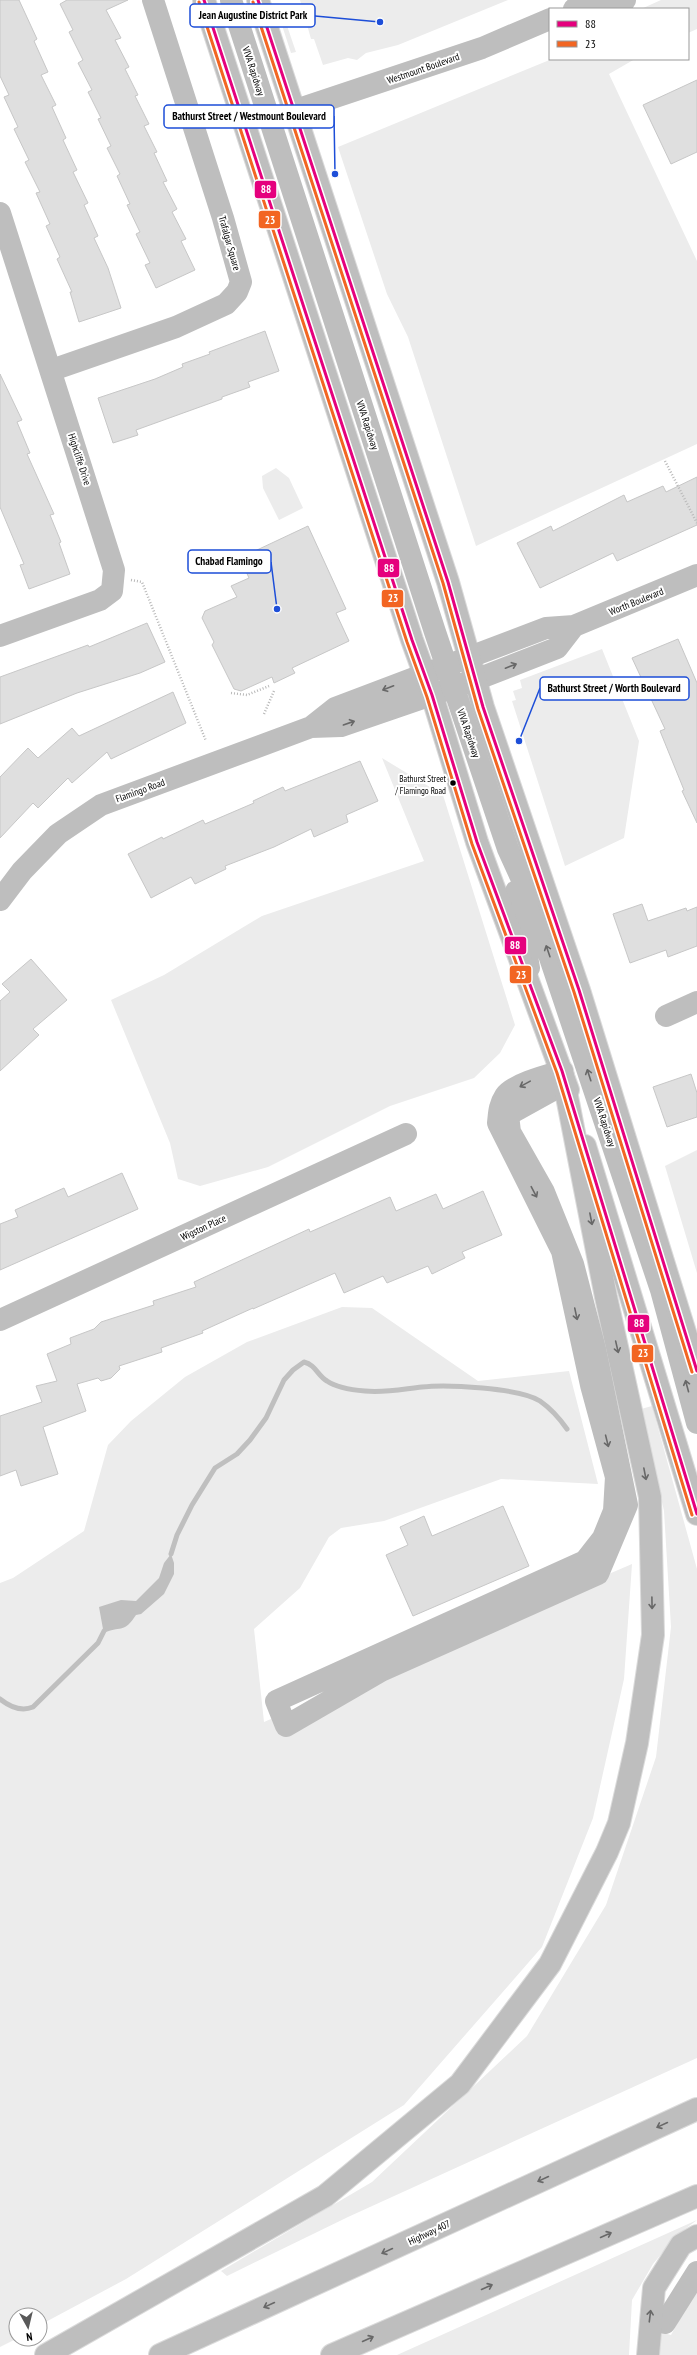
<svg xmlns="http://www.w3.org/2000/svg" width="697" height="2355" font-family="'PT Sans Narrow',sans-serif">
<rect width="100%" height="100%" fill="#fff"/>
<!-- green -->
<path fill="#ececec" d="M300,0H508L398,45L366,53L357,60L348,58L323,65L314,39H311Z
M661,0H697V29L688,33V9H641Z
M283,14L296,52L291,53L279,16Z
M552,59H635L609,74L697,261V444L476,546L408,337L387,294L338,147Z
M276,468L289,478L303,508L279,520L263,488L262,476Z
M602,649L639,741L624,838L565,866L512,701L516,700L513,691L522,688L520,680Z
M382,758L443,795L515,1025L500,1053L474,1078L390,1106L268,1167L200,1186L178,1179L170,1143L111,1000L164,975L262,916L424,861Z
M697,1150V1273L665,1166Z
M342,1307L372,1308L478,1381L569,1371L598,1484L501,1479L384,1521L341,1528L329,1537L300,1588L254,1629L264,1722L632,1564L624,1679L593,1818L542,1947L404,2105L126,2279L40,2325V2315H16V2339L0,2347V1583L13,1578L84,1531L108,1445L131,1421L185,1377L247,1342Z
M652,1406L697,1569V2058L348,2217L227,2276L221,2271L372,2182L527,2036L606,1905L656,1757L671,1627L664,1511L641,1409Z
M697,2220L677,2235L653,2264L632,2300L629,2355H397Z
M697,2287V2355H655L656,2331L671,2335Z"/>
<!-- water -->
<path fill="#bfbfbf" d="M171,1554L174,1563V1574L164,1594L141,1614L136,1615C124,1633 122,1626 106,1632L103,1629L99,1607L121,1600L136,1601L159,1578L164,1563Z"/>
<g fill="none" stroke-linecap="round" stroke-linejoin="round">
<!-- stream -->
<path stroke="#bfbfbf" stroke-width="5" d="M171,1554L177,1535L192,1505L215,1468L237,1454L250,1440L266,1418L284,1380L293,1370L304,1362C316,1365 317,1375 327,1381C337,1388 353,1390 365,1391C385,1393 403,1389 422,1387C446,1384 520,1388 540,1401C550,1408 560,1419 567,1429
M0,1699C10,1707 21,1712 33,1707L98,1643L104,1631"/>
</g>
<!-- building -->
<path fill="#dfdfdf" stroke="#c7c7c7" d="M0,0H19L37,39L34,41L48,72L41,75L56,105L52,107L66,138L63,140L77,170L73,172L88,203L84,205L98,236L94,238L108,268L121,308L79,322L70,292H72L57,259L60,257L46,226L50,224L36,193L40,192L25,162L29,160L14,129L18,127L4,97L9,95L0,76Z
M67,0H128L106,10L121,38L115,40L129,67L125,69L138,95L135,96L149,124L144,126L157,152L154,153L167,181L163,182L177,209L172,212L186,239L181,241L195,270L156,288L145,265L150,263L136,234L140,232L127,205L130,204L117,176L120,174L107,148L111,146L98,119L101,118L88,92L92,90L78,63L83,60L69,32L73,30L60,4Z
M697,80V152L671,164L643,105Z
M265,331L279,371L248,382L250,387L222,397V399L136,430L138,435L113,443L98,398L155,379L183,367L182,364L210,354L209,352Z
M0,374L22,420L17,422L30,453L27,454L54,514L50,515L61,542L59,543L70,574L29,589L20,565L24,564L0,507Z
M697,477V525L617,561L613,553L540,588L517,543L551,526L553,531L624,495L627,502L663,486L666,492Z
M308,526L346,609L336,613L349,641L292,668L295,673L274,683L272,677L241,691L234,689L212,645L214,642L202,618L205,611L237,597L231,586L249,578L240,558Z
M147,623L165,662L140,673L77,693L0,724V677L88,645L89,647Z
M678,639L697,683V823L682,791L684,790L660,731L665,729L632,658Z
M173,692L186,723L111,759L107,752L72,783L68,778L38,808L33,803L0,838V777L28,748L38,758L72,728L79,736Z
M360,761L378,801L346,815L348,822L314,837L311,829L274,847L225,866L226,869L195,884L191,877L151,898L128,854L162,837L163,839L203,820L205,824L254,803L253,801L283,787L285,791Z
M642,904L648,921L686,908L687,911L697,907V946L668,957L666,950L630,963L613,914Z
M31,959L67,1000L33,1029L39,1035L0,1071V1001L10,992L2,984Z
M691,1074L697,1093V1117L667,1127L653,1087Z
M122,1173L138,1209L0,1270V1224L18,1217L15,1210L64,1188L68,1197Z
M483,1191L502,1235L462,1252L465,1258L432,1274L428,1266L387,1283L383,1276L344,1293L335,1273L253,1309V1308L202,1331L203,1333L161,1348L162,1352L119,1366L120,1369L111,1378L101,1381L98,1378L77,1384L86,1411L43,1427L58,1474L21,1486L16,1470L0,1476V1416L42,1402L36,1386L57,1381L47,1354L71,1344L70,1338L94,1329L101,1322L154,1305L153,1301L196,1287L194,1282L309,1229L310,1232L390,1197L396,1211L436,1194L443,1209Z
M503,1506L529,1566L413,1616L386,1555L408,1545L400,1527L424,1516L432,1536Z"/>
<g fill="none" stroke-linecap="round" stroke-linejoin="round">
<!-- major casing -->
<g stroke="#dbdbdb" stroke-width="24">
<path id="major" d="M204,0L412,640L432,695L477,842L568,1090
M258,0L448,582L483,707L579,990L697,1371
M585,1146L697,1514"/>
</g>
<!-- highway casing -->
<g stroke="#dbdbdb" stroke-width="24">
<path id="highway" d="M46,2355L325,2196L460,2084L550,1964L607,1852L619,1823L637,1743L653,1635L650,1497L606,1297L562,1071
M160,2355L697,2109
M332,2355L697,2196
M648,2355L654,2288L681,2245L697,2236"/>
</g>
<!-- path -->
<path stroke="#b9b9b9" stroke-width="2.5" stroke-dasharray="1 2" stroke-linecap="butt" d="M665,461L697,523
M131,580L142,582L206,741
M231,693L247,695L269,686
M264,714L274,691"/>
<!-- minor -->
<path stroke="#bebebe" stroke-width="22" d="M231,0L435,632L508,849L529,895L661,1290L697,1423
M574,9L592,0
M605,9L625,0
M293,111L482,48L550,19
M0,213L114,570L112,591L100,600L0,636
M52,370L176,327L226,304L237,292L241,282L223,218L153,0
M311,727L341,726L475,680L557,648L574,626
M516,891L529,968
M0,900L22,871L58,834L101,805L311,727L335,708L546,628L574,626L697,575
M666,1016L697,1002
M562,1071C548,1075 513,1084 505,1096C499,1105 499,1114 498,1123L562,1251L591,1385L616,1477L614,1511L603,1538L585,1561L276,1701L286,1726L381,1671L598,1574L627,1505L595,1349L573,1264L544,1192L510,1132L508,1115L564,1084
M0,1320L406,1134
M665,2323L697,2272"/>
<!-- major -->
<use href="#major" stroke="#bebebe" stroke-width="22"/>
<!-- highway -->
<use href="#highway" stroke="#bebebe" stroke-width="22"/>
<!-- bus-1 casing -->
<g stroke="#fff" stroke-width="6">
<path id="bus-1" d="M204,0L412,640L432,695L477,842L562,1071L697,1514
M258,0L448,582L483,707L579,990L697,1371"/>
</g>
<!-- bus-2 casing -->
<g stroke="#fff" stroke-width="6">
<path id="bus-2" d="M199,2L407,642L427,697L472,844L557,1073L692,1515
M253,2L443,583L478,709L574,992L692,1372"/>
</g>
<!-- bus-1 -->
<use href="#bus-1" stroke="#e5007d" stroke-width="3"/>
<!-- bus-2 -->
<use href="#bus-2" stroke="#f26522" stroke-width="3"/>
</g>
<!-- one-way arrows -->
<defs><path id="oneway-shaft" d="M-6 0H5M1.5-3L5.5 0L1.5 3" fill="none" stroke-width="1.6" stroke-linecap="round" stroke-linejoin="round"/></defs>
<g stroke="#686868">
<use href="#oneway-shaft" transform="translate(511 666) rotate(-21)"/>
<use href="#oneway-shaft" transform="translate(388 688) rotate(159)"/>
<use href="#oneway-shaft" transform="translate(349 723) rotate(-19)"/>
<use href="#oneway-shaft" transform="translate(548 951) rotate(-109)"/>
<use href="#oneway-shaft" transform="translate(589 1075) rotate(-108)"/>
<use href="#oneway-shaft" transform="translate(525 1084) rotate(151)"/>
<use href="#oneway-shaft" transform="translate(534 1192) rotate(62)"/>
<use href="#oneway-shaft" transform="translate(591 1219) rotate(79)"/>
<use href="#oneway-shaft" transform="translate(576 1314) rotate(78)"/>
<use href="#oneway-shaft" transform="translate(617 1347) rotate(77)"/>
<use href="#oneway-shaft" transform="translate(687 1386) rotate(-105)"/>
<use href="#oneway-shaft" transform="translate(607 1441) rotate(76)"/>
<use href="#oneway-shaft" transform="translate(645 1474) rotate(79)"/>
<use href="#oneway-shaft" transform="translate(652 1603) rotate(89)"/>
<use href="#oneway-shaft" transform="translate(662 2125) rotate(155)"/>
<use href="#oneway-shaft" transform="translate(543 2179) rotate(155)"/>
<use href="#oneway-shaft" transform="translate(606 2235) rotate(-24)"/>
<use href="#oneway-shaft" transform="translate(387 2251) rotate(155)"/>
<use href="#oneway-shaft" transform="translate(487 2287) rotate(-24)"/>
<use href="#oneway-shaft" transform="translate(269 2305) rotate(155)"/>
<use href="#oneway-shaft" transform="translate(650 2316) rotate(-83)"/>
<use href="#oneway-shaft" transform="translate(368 2339) rotate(-24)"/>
</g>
<!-- markers -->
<circle fill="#000" stroke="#fff" stroke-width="1.5" cx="453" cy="783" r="3.5"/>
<g text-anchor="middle" stroke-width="4" stroke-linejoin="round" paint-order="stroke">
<!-- bus labels -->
<g font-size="9" fill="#000" stroke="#fff" text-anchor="end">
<text x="446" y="782">Bathurst Street<tspan x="446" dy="12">/ Flamingo Road</tspan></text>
</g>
<!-- street labels -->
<g font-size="10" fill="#000" stroke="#fff">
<text transform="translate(423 68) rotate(-19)" y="4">Westmount Boulevard</text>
<text transform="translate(254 71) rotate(72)" y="4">VIVA Rapidway</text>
<text transform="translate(230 243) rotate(74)" y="4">Trafalgar Square</text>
<text transform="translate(368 425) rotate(72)" y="4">VIVA Rapidway</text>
<text transform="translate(80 459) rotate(72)" y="4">Highcliffe Drive</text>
<text transform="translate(636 601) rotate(-22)" y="4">Worth Boulevard</text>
<text transform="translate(469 733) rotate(71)" y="4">VIVA Rapidway</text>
<text transform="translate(140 790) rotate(-20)" y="4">Flamingo Road</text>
<text transform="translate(605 1122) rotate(72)" y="4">VIVA Rapidway</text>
<text transform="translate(203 1227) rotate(-25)" y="4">Wigston Place</text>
<text transform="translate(429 2232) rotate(-25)" y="4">Highway 407</text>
</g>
</g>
<!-- callouts -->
<path fill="none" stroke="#1d4ed8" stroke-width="1.5" d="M380 22L315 16M335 174L334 116M277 609L271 562M519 741L540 688"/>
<g fill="#1d4ed8" stroke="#fff" stroke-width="1.5">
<circle cx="380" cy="22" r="4"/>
<circle cx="335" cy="174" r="4"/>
<circle cx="277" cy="609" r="4"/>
<circle cx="519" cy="741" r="4"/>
</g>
<g fill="#fff" stroke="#1d4ed8" stroke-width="1.5">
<rect x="190" y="4" width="125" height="23" rx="4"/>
<rect x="164" y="105" width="170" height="23" rx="4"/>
<rect x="188" y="550" width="83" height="23" rx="4"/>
<rect x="540" y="677" width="149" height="23" rx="4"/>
</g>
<g font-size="11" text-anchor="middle" font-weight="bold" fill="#000">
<text x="253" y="19">Jean Augustine District Park</text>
<text x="249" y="120">Bathurst Street / Westmount Boulevard</text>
<text x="229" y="565">Chabad Flamingo</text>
<text x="614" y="692">Bathurst Street / Worth Boulevard</text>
</g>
<g stroke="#fff" stroke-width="1.5">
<rect x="254" y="180" width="23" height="19" rx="4" fill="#e5007d"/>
<rect x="258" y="210" width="23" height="19" rx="4" fill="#f26522"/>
<rect x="377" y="558" width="23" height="20" rx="4" fill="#e5007d"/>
<rect x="381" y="589" width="23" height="19" rx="4" fill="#f26522"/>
<rect x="504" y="936" width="23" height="19" rx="4" fill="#e5007d"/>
<rect x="509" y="965" width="23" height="19" rx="4" fill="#f26522"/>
<rect x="627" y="1314" width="23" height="19" rx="4" fill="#e5007d"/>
<rect x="631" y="1344" width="23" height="19" rx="4" fill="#f26522"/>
</g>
<g font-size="11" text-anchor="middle" font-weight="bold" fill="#fff">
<text x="266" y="193">88</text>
<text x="270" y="224">23</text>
<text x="389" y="572">88</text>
<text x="393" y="602">23</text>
<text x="515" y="949">88</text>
<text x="521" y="979">23</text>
<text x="639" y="1327">88</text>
<text x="643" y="1357">23</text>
</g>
<!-- legend -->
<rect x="549" y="8" width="140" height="52" fill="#ffffff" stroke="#999999"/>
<rect x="557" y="21" width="20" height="6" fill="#e5007d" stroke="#999999"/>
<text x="585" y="28" font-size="12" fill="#000000">88</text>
<rect x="557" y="41" width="20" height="6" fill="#f26522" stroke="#999999"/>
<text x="585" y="48" font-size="12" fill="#000000">23</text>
<!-- north arrow -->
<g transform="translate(28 2327) rotate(172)"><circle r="19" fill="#ffffff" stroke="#999999"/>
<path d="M0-3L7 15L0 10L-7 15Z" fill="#595959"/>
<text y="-6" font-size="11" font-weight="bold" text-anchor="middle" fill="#000000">N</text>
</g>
</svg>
